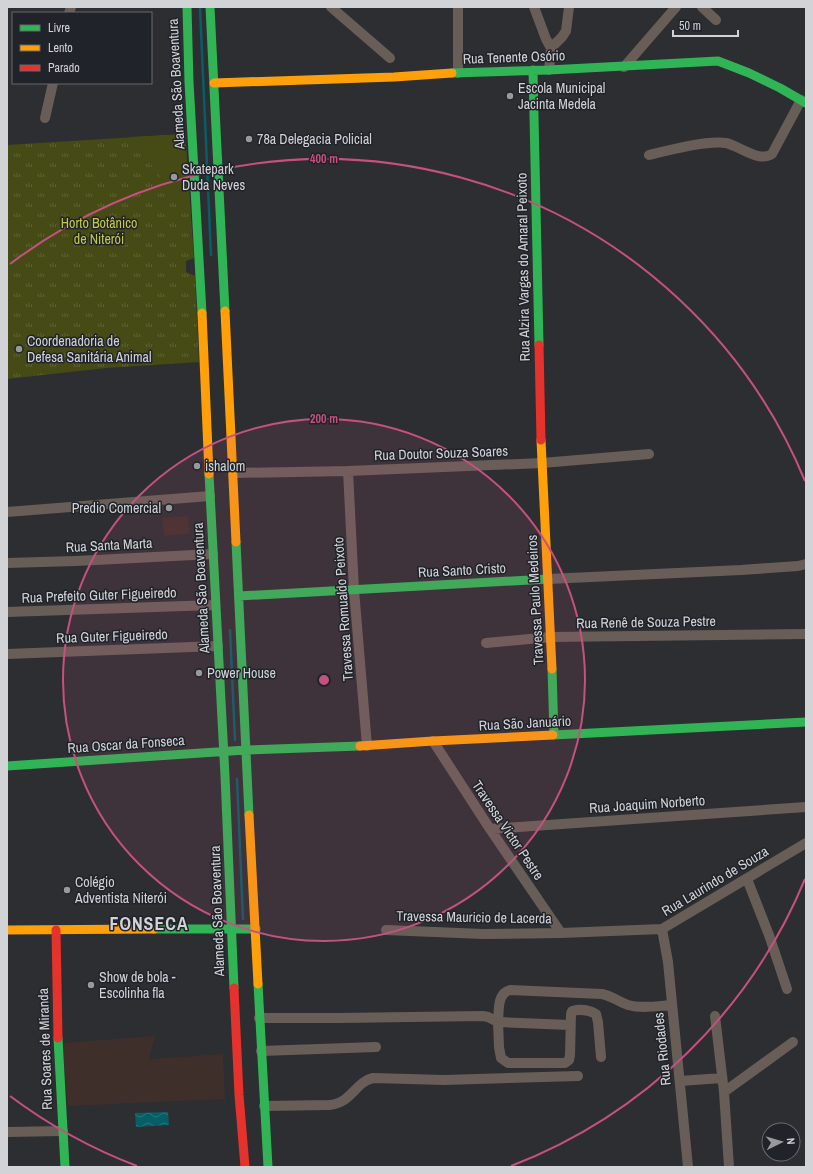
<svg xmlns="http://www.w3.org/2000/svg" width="813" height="1174" font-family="'Archivo Narrow',sans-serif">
<defs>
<pattern id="park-tufts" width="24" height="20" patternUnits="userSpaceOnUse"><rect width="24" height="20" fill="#464a15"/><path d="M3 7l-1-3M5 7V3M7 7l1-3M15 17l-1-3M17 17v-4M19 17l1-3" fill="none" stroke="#606336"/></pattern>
<pattern id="water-waves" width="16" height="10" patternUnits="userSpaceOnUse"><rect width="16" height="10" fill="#065f67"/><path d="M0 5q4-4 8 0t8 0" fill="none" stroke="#29757c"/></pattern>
</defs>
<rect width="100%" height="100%" fill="#2c2e31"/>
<!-- commercial -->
<path fill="#3f2f2b" d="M188,516L190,534L164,536L162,518Z
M155,1036L149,1059L223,1054L225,1099L68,1106L66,1090L63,1043Z"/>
<!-- park -->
<path fill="url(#park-tufts)" d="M185,134L194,258L186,261V272L195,276L199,362L106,368L7,379V145Z"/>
<!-- garden -->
<path fill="#464a15" d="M185,134L191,217L130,137Z"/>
<!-- water -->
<path fill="url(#water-waves)" d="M168,1112L169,1125L136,1127L135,1113Z"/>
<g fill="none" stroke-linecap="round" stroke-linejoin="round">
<!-- stream -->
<path stroke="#065f67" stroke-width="2.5" d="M200,8L211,255
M230,630L235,740
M237,779L243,919"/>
<!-- street -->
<path stroke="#685e57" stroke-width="10" d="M331,7L390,58
M458,7V73
M534,7L546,39L551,48L549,70
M702,7L716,20
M69,13L71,7
M551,48L562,37L566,31L569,7
M624,67L676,7
M45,118L53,83
M649,155C669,150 707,140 726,143C740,146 759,163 772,154L801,100
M348,471L354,590L367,746
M234,473L348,471L542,463L649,454
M7,512L210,496
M7,563L76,561L213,554
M548,579L741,570L798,566L806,564
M7,612L215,605
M486,643L551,637L806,634
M7,654L218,646
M433,741L490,829L561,933
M490,829L806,807
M747,879L769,935L787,989
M662,929L668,962L688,1167
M386,930L483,934L561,933L662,929L806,843
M715,1016L724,1092L729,1167
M259,1018H338L483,1016L488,1017L498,1022C499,1011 497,993 510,990L602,994C612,996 619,1002 628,1005C642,1009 657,1006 672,1005
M570,1025L498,1022L499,1047L501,1058L508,1063H565L569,1060L570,1055L571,1014L572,1011C580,1009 589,1010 596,1014L598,1022L601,1057
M261,1051L376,1047
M680,1081L722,1078
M724,1092L793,1042
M264,1106L329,1105C352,1103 355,1082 373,1078L444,1080L578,1076
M7,1132L63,1131"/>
<!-- fast -->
<path stroke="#30b455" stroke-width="9" d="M187,7L189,82L202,313
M210,7L225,311
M533,70L539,345
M452,73L549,70L718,61L749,73L780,88L806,103
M209,474L225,776L234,988
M236,542L249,815
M239,596L548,579
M552,669L554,735
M553,735L806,722
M7,766L246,750L360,746
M154,929H256
M258,984L268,1167
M58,1038L65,1167"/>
<!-- slow -->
<path stroke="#ff9f0a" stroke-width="9" d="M214,83L394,77L452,73
M225,311L236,542
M202,313L209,474
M541,440L552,669
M360,746L433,741L553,735
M249,815L258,984
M7,930L154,929"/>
<!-- jam -->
<path stroke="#e5322d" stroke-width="9" d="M539,345L541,440
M56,930L58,1038
M234,988L239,1095L245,1167"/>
</g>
<!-- distance rings -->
<circle cx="324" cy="680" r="261" fill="#c65080" fill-opacity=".12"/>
<g fill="none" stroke="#c65080" stroke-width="2">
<circle cx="324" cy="680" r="261"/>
<path d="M805 879A521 521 0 0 1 511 1166M137 1166A521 521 0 0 1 10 1096M10 264A521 521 0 0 1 805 481"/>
</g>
<!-- markers -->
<g fill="#97999d" stroke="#202329" stroke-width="1.5">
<circle cx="510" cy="96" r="4"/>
<circle cx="249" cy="139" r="4"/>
<circle cx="174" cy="177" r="4"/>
<circle cx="19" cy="349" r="4"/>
<circle cx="197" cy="466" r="4"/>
<circle cx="169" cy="508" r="4"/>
<circle cx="199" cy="673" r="4"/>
<circle cx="67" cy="890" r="4"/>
<circle cx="91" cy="985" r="4"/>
</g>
<g text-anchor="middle" stroke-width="3" stroke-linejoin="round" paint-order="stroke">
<!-- street labels -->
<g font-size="14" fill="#d1d3d7" stroke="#202329">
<text transform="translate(514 57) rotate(-2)" y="5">Rua Tenente Osório</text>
<text transform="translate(176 84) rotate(-93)" y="5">Alameda São Boaventura</text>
<text transform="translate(523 267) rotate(-91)" y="5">Rua Alzira Vargas do Amaral Peixoto</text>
<text transform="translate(441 453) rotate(-2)" y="5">Rua Doutor Souza Soares</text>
<text transform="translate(109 545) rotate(-3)" y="5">Rua Santa Marta</text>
<text transform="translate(462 570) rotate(-3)" y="5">Rua Santo Cristo</text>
<text transform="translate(201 588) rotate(-93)" y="5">Alameda São Boaventura</text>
<text transform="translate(99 595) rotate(-2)" y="5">Rua Prefeito Guter Figueiredo</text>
<text transform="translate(535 600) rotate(-93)" y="5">Travessa Paulo Medeiros</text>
<text transform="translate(343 609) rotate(-94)" y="5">Travessa Romualdo Peixoto</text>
<text transform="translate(646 622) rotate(-1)" y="5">Rua Renê de Souza Pestre</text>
<text transform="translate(112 636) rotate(-2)" y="5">Rua Guter Figueiredo</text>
<text transform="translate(525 723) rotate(-3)" y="5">Rua São Januário</text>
<text transform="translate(126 744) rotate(-4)" y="5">Rua Oscar da Fonseca</text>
<text transform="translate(647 804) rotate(-4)" y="5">Rua Joaquim Norberto</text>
<text transform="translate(508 830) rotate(56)" y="5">Travessa Victor Pestre</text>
<text transform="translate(715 881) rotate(-31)" y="5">Rua Laurindo de Souza</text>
<text transform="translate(217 911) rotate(-92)" y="5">Alameda São Boaventura</text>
<text transform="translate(474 917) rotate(1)" y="5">Travessa Mauricio de Lacerda</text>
<text transform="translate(45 1049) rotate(-92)" y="5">Rua Soares de Miranda</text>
<text transform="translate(662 1049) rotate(-96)" y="5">Rua Riodades</text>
</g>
<!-- poi labels -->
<g font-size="14" fill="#d1d3d7" stroke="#202329" text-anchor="start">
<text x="518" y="93">Escola Municipal<tspan x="518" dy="16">Jacinta Medela</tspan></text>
<text x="257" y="144">78a Delegacia Policial</text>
<text x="182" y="174">Skatepark<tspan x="182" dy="16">Duda Neves</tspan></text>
<text x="27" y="346">Coordenadoria de<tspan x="27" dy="16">Defesa Sanitária Animal</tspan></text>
<text x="205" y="471">ishalom</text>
<text x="161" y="513" text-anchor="end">Predio Comercial</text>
<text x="207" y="678">Power House</text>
<text x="75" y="887">Colégio<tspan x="75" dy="16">Adventista Niterói</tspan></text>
<text x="99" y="982">Show de bola -<tspan x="99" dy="16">Escolinha fla</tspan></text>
</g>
<!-- park labels -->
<g font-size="14" fill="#c3cc3f" stroke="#202329">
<text x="99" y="228">Horto Botânico<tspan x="99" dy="16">de Niterói</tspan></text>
</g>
<!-- district labels -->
<g font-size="18" font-weight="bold" letter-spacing="1" fill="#d1d3d7" stroke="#202329">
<text x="149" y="930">FONSECA</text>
</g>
</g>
<circle cx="324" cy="680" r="6" fill="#c65080" stroke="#202329" stroke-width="2"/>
<g font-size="12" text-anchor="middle" font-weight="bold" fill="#c65080" stroke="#202329" stroke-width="3" stroke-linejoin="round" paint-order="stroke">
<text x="324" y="163">400 m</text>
<text x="324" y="423">200 m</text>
</g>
<!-- border -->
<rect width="813" height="1174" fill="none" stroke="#d1d3d7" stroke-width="16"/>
<!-- legend -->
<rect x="12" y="12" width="140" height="72" fill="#202329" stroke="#67696f"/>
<rect x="20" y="25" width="20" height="6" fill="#30b455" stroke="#67696f"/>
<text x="48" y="32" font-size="12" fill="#d1d3d7">Livre</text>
<rect x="20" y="45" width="20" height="6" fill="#ff9f0a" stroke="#67696f"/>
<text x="48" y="52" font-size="12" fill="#d1d3d7">Lento</text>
<rect x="20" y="65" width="20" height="6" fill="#e5322d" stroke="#67696f"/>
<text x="48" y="72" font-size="12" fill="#d1d3d7">Parado</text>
<!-- north arrow -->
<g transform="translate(781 1142) rotate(85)"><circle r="19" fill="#202329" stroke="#67696f"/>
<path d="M0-3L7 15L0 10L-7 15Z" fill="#97999d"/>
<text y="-6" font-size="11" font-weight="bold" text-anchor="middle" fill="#d1d3d7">N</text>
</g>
<!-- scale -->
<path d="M673 30v6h65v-6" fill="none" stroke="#d1d3d7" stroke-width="2"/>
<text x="679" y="30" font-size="12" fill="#d1d3d7" stroke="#202329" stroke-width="3" paint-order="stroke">50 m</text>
</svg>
